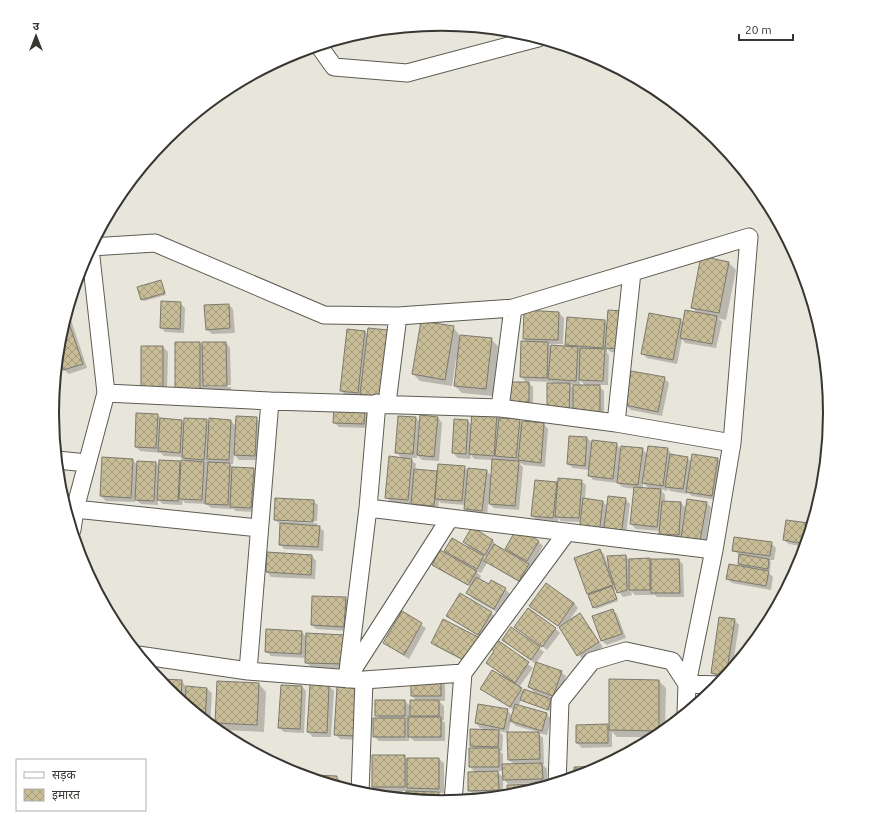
<svg xmlns="http://www.w3.org/2000/svg" width="883" height="827" font-family="Ubuntu,'Noto Sans Devanagari',sans-serif">
<defs>
<pattern id="building-cross-hatch" width="8" height="8" patternUnits="userSpaceOnUse"><rect width="8" height="8" fill="#c8bd97"/><path d="M0 0l8 8M0 8l8-8" fill="none" stroke="#a39a7c"/></pattern>
</defs>
<rect width="100%" height="100%" fill="#e8e5da"/>
<!-- shadow -->
<path fill="#0003" fill-rule="evenodd" d="M729,263L736,270L726,320L718,318L722,322L716,348L685,343L682,339L677,364L647,358L642,353L680,320L684,323L697,313L692,307Z
M160,281L166,295L144,301L142,299Z
M180,303L185,308L184,333L165,332L161,327Z
M229,305L233,309L235,333L212,334L207,329Z
M68,311L87,368L69,374L64,370L58,352L60,337Z
M559,313L564,318L563,344H549L551,346L568,347L566,345L605,321L624,354L611,352L607,349V353L609,355L608,385H598L604,391V417L553,416L555,384L551,381V382L527,381L533,387V406H513L527,383L521,377L527,342L524,338ZM580,380L586,386H580ZM570,385H574V389Z
M453,327L460,336L491,339L498,346L493,396L462,393L455,386L458,360L456,359L452,386L420,381L413,374Z
M365,332L368,335L384,401L366,399L362,395V397L345,395L341,390Z
M200,343L203,347L226,343L230,348L231,385H207V387H231V390L208,391L205,387V396H181Z
M142,347H163L168,352L167,392H147Z
M57,361L62,378L55,380Z
M664,378L669,383L662,416L631,410L626,405Z
M335,407L370,413L369,428L339,427L334,422Z
M158,415L163,420L181,421L185,424L206,420L210,423L231,421L236,426L256,418L261,423L259,460H239L234,454L233,464H230L234,468L253,469L258,474L256,512L236,511L232,508V509L211,508L207,504L185,503L183,500L182,505L163,504L158,500V505L141,504L135,499V502L106,501L101,496L132,460L138,465L156,463L160,467L180,462L182,465L186,462L183,457L164,456L161,453L140,451L136,447Z
M497,415L500,419L519,420L523,424H544L548,429L545,467L524,465L518,462L523,467L519,510L494,508L488,502L487,516L469,514L465,509V505L441,503L439,501L438,510L416,508L412,504L391,502L386,497L403,459L396,452L416,418L421,423L438,418L442,423L439,461L422,460L417,455V458H409L416,464L415,471L436,472L438,474L464,467L469,471H487L492,477L493,460L474,459L471,455L470,459L458,458L453,453L468,421L472,426Z
M570,437L587,438L593,444H616L622,450L642,449L647,454L668,449L672,455L687,458L692,462L718,459L722,464L717,500L692,496L687,492V494L670,491L668,488L667,491L660,489L665,495V502L681,503L687,509L706,503L711,507L705,545L665,538L660,534L661,531L636,529L631,524L635,489L622,487L618,483L593,480L589,475V470L573,468L568,464ZM643,483L650,489H643Z
M536,481L557,483L559,485L581,481L586,485L585,500L603,502L608,507L625,499L630,504L625,541L581,522L561,521L558,518V523L537,520L532,516Z
M313,501L318,505L317,521L278,519V521L317,523V526L324,531L323,551L284,549L280,544L281,525L275,520Z
M808,524L812,528L806,547L789,544L784,540Z
M493,541L497,546L512,555L506,549L538,541L543,546L531,567L524,585L487,563L481,573L474,570L481,576L479,580L489,585L505,589L510,594L498,613L472,598L468,593L471,587L438,569L433,564L453,557L446,550H472L464,542ZM480,554L487,558L486,560Z
M771,543L776,548L774,560H769L771,562L770,571L766,570L773,577L771,590L732,583L727,579L743,568L739,564L740,555L733,550Z
M599,550L604,554L611,574L608,557L626,556L629,560L649,559L652,562L678,560L683,564L684,597H657L655,595H635L631,591L632,595L623,597L617,589L614,590L618,601L596,609L588,594Z
M312,556L316,561L315,579L271,577L267,572Z
M345,598L350,603L348,631L316,629L312,625Z
M574,603L578,608L568,622L580,615L603,647L583,660L561,628L530,606Z
M612,610L617,614L626,638L607,645L602,641L593,617Z
M402,613L426,628L409,659L384,643Z
M491,613L496,617L483,639L447,616Z
M734,620L739,625L732,670L725,679L716,677L712,673Z
M443,621L473,666L437,647L432,642Z
M516,627L555,628L560,633L547,650Z
M302,632L307,638L348,669L311,667L306,662V658L271,656L266,651Z
M503,640L539,648L544,652L536,663L561,672L566,676L558,700L548,697L553,702L550,711L521,700L518,706L547,714L551,719L547,735L538,733L543,738L544,764H542L547,769V783L508,784L503,778V794L505,797L467,801L474,795L469,790L476,773L470,767L474,749L471,746L489,730L480,728L476,723L507,710L512,716L514,710L481,689L503,675L487,663L495,652L491,648L497,641L533,668L519,687L524,691L537,695L529,687L537,665ZM511,721L516,726L538,732L508,733ZM498,731L508,733L509,760L514,764L503,765V754L500,751H502L503,735ZM496,771H504V778Z
M440,680L445,685V701H439L444,706V720H442L445,723V741H414L409,737V741H379L374,736L380,719L376,715V701H405L411,707L417,701L412,696ZM410,714L414,718H410Z
M182,681L186,687L207,689L212,693L210,725L166,689Z
M659,681L666,688L665,731L658,737H617L612,732V747L582,748L577,743V726L607,725L610,728Z
M218,682L259,684L266,692L264,732L223,730L216,723Z
M329,686L334,691L331,737H313L308,732Z
M302,687L306,691L304,733L284,732L279,727Z
M362,694L360,740L340,739L335,734Z
M404,756L407,759H439L444,763V793H438L443,798V803L372,796V793H380L373,786ZM400,791H407L406,797Z
M602,767L590,773L575,778V768Z
M337,777L344,784V789L315,780Z
M540,785L543,788L509,796Z"/>
<!-- building -->
<path fill="url(#building-cross-hatch)" stroke="#7c796f" d="M701,256L729,262L719,313L691,308Z
M161,280L165,293L141,300L137,287Z
M161,301L181,302L180,329L160,328Z
M229,304L230,328L206,330L204,305Z
M524,310L559,312L558,340L523,339Z
M608,310L623,311L620,349L605,348Z
M685,310L717,316L712,344L680,338Z
M649,313L681,319L673,360L641,354Z
M66,315L83,364L63,370L58,355L60,337Z
M567,317L605,320L603,348L565,345Z
M421,321L454,326L445,380L412,374Z
M368,328L388,330L380,397L360,394Z
M347,329L365,331L358,393L340,391Z
M460,335L492,338L486,389L454,386Z
M521,341L548,342L547,378L520,377Z
M175,342H200V391H175Z
M202,342H226L227,386H203Z
M551,345L578,347L576,381L548,379Z
M141,346H163V388H141Z
M580,348L605,349L603,381L579,380Z
M631,371L665,377L658,412L625,405Z
M507,382H529V402H507Z
M547,383H570L569,412L547,411Z
M573,385H600V413H573Z
M334,406L365,407L364,424L333,423Z
M472,412L497,414L494,456L469,454Z
M136,413L158,414L156,448L135,447Z
M420,415L438,417L434,457L417,455Z
M236,416L257,417L255,456L234,455Z
M398,416L416,417L413,454L395,453Z
M160,418L182,420L180,453L158,451Z
M184,418L207,419L204,460L182,458Z
M209,418L231,420L229,460L207,459Z
M499,418L520,419L516,458L495,456Z
M454,419L468,420L466,454L452,453Z
M522,421L544,423L541,463L518,460Z
M569,436L587,437L585,466L567,464Z
M592,440L617,443L613,479L588,476Z
M621,446L643,448L638,485L617,483Z
M648,446L668,448L663,486L642,483Z
M670,454L688,457L683,489L665,487Z
M692,454L718,458L712,496L686,492Z
M389,456L412,459L408,500L385,498Z
M102,457L133,459L131,498L100,496Z
M492,459L519,461L515,506L489,504Z
M159,460L180,461L178,501L157,500Z
M181,460L204,462L202,500L179,499Z
M137,461L156,462L154,501L135,500Z
M208,462L230,463L228,505L205,504Z
M438,464L465,466L462,501L435,499Z
M232,467L254,468L251,508L230,507Z
M468,468L487,470L482,511L464,509Z
M414,469L437,471L434,506L411,504Z
M558,478L582,480L579,518L555,517Z
M535,480L557,482L553,518L531,516Z
M634,487L661,489L657,527L630,524Z
M608,496L626,498L621,537L603,535Z
M275,498L314,500L313,522L274,520Z
M583,498L603,501L599,534L579,532Z
M687,499L707,502L700,541L681,538Z
M662,501L681,502L679,535L659,534Z
M786,520L809,523L805,544L783,540Z
M280,523L320,526L318,547L279,545Z
M472,527L493,540L485,555L463,542Z
M517,528L539,541L527,561L505,549Z
M734,537L772,542L770,556L732,551Z
M452,538L484,556L477,569L444,551Z
M494,544L529,564L519,581L484,561Z
M600,549L613,585L587,594L574,558Z
M440,550L477,571L468,585L432,565Z
M267,552L312,555L311,575L266,572Z
M739,554L769,559L768,569L738,564Z
M626,555L627,590L617,593L609,569L607,556Z
M650,558V590H629V559Z
M651,559H679L680,593H651Z
M729,564L769,571L766,586L726,579Z
M476,577L489,584L491,580L506,588L494,609L466,593Z
M546,583L574,603L558,626L529,606Z
M612,586L617,599L593,608L588,595Z
M460,593L492,612L478,635L446,616Z
M312,596L346,597L344,627L311,625Z
M528,608L556,628L542,647L514,627Z
M613,609L622,634L601,641L592,616Z
M402,611L422,623L404,655L383,643Z
M580,613L599,642L577,656L559,627Z
M719,617L735,619L726,676L711,673Z
M443,619L480,638L468,662L431,643Z
M511,627L540,647L531,660L502,640Z
M266,629L302,631L301,654L265,652Z
M306,633L345,635L343,664L305,663Z
M496,639L529,662L515,683L486,663L494,651L490,648Z
M536,662L562,671L553,696L528,687Z
M492,670L522,688L510,707L480,689Z
M162,679L182,680L181,701L166,689L161,683Z
M411,679H441V696H411Z
M609,679L659,680V731L609,730Z
M217,681L259,683L257,725L215,723Z
M310,684L329,685L327,733L307,732Z
M281,685L302,686L300,729L278,728Z
M186,686L207,688L205,721L185,704Z
M337,687L358,688L355,736L334,735Z
M524,689L551,699L548,710L520,700Z
M715,691L699,703V692Z
M375,700H405V716H375Z
M410,700H439V716H410Z
M478,704L508,709L504,729L475,723Z
M515,704L547,713L542,731L510,721Z
M408,717H441V737H408Z
M373,718H405V737H373Z
M608,724V743H576V725Z
M470,729L499,730L498,747L470,746Z
M507,732H539L540,759L508,760Z
M469,748H499V767H469Z
M372,755H405V787H372Z
M407,758H439V789L407,788Z
M542,763L543,779L503,780L502,764Z
M604,766L590,773L574,778V767Z
M498,771L499,790L468,791V772Z
M314,775L337,776V787L314,780Z
M541,784V788L508,797L507,785Z
M406,791L439,792L438,803L405,799Z
M371,792H403V799L371,796Z
M503,793V797L466,801L465,794Z"/>
<g fill="none" stroke-linecap="round" stroke-linejoin="round">
<!-- minor casing -->
<g stroke="#5e5c52" stroke-width="19">
<path id="minor" d="M319,46L334,67L407,73L538,38
M91,247L155,243L324,315L398,316L513,308L749,237L732,443L714,550L687,684L686,714
M106,393L270,401L500,408L616,423L732,443
M387,403L398,316
M500,408L513,308
M616,423L632,272
M57,460L87,463
M368,508L714,550
M75,509L259,528
M72,530L75,509L106,393L90,248
M138,655L248,671L364,680L463,673
M248,671L270,401
M350,674L450,518
M347,679L368,508L377,403
M557,784L560,701L592,661L626,651L672,661L687,684L720,685
M360,794L364,680
M453,802L463,673L567,532"/>
</g>
<!-- minor -->
<use href="#minor" stroke="#fff" stroke-width="17"/>
</g>
<!-- crop -->
<path d="M0 0H883V827H0ZM59 413a382 382 0 1 1 764 0a382 382 0 1 1-764 0Z" fill="#fff" fill-rule="evenodd"/>
<path fill="none" stroke="#373631" stroke-width="2" d="M59 413a382 382 0 1 1 764 0a382 382 0 1 1-764 0Z"/>
<!-- legend -->
<rect x="16" y="759" width="130" height="52" fill="#ffffff" stroke="#afafad"/>
<rect x="24" y="772" width="20" height="6" fill="#ffffff" stroke="#afafad"/>
<text x="52" y="779" font-size="12" fill="#373631">सड़क</text>
<rect x="24" y="789" width="20" height="12" fill="url(#building-cross-hatch)" stroke="#afafad"/>
<text x="52" y="799" font-size="12" fill="#373631">इमारत</text>
<!-- north arrow -->
<g transform="translate(36 36)" stroke="#ffffff" stroke-width="3" paint-order="stroke">
<path d="M0-3L7 15L0 10L-7 15Z" fill="#373631"/>
<text y="-6" font-size="11" font-weight="bold" text-anchor="middle" fill="#373631">उ</text>
</g>
<!-- scale -->
<path d="M739 34v6h54v-6" fill="none" stroke="#373631" stroke-width="2"/>
<text x="745" y="34" font-size="12" fill="#373631" stroke="#ffffff" stroke-width="3" paint-order="stroke">20 m</text>
</svg>
